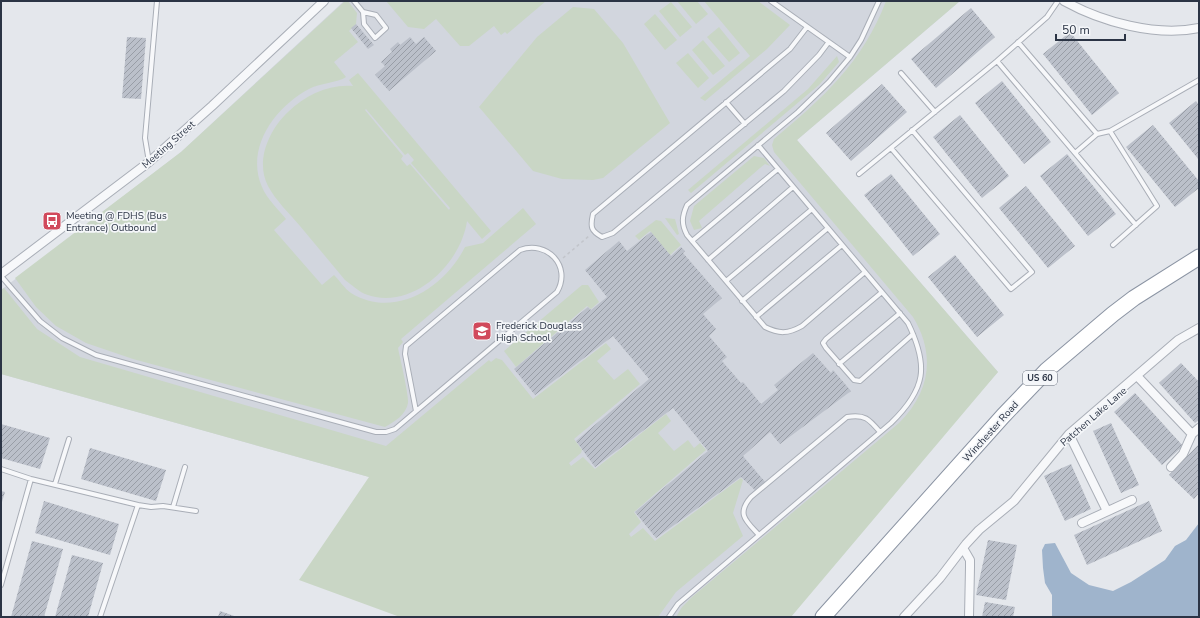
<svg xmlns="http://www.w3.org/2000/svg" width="1200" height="618" font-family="'Nunito Sans',sans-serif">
<defs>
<pattern id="building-hatch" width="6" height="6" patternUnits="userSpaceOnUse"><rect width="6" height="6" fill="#bbc0ca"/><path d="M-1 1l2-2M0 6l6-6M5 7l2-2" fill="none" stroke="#989da6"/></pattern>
</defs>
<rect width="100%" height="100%" fill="#e4e7ec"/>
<!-- built -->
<path fill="#d2d6de" d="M344,1H960L797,140L998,372L782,617H401L369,477L1,374V290L181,152Z"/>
<!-- grass -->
<path fill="#c9d6c5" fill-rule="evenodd" d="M345,1H348L357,13L356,24L349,31L358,42L334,62L346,77C338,83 319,83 309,89C275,107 245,148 262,187C267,199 278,209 286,219L274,230L322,285L334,275C339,280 345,289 351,293C395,320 445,287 465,247L483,243L523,208L536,224L401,339L403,342L398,348C400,358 409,396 408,403C406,415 394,422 385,427L133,359L86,343L56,326L36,307L15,278L181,152Z
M386,1H546L507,34L505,32L501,35L494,26L469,46H460L436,19L424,29L408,27Z
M677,1H697L708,14L696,24Z
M704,1H758L790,25L767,49L705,101L700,98L750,56Z
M886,1H960L797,140L998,372L791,617H676L682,607L692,597L899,423C930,392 936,355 913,317L774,152L772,145L774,139C823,98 863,62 886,1Z
M671,2L692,27L680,37L659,11Z
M573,7L594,9L623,43L670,123L603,178L593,180L562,179L533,171L479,107L537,37Z
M655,14L677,40L665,50L644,24Z
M719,27L740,53L729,62L707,37Z
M703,40L725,66L713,75L692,50Z
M688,53L709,78L698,88L676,63Z
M837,56L839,62L819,85L691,193L688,190L808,89Z
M358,73L491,231L482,239L467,221C461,264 412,312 365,294C358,291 352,285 345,280C330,262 315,244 300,226C290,214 276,201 268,186C255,161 269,130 288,112C306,95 328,84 353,86L349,80ZM366,109L405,155L408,153L414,160L411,163L450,208L449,210L410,164L407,166L401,159L403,156L365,110Z
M754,156L764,158L770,166L765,164L760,168L699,221L702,228L694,230L690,221L694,206Z
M665,218L675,219L679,234L677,235Z
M656,220L661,221L681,245L670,255L650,231L639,240L635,236Z
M582,285H588L599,302L591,309L587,306L516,367L504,351Z
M4,288L37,329L80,357L386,446L489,360L491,362L496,358L502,360L533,399L606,343L611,349L597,361L614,380L628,369L640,384L574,439L582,450L581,453L569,463L571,466L583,457L595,469L666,414L671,421L658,433L674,451L688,440L694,448L700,443L706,450L634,512L641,522L629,534L631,537L643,528L655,541L741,478L743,480L733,513L743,536L676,592L658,617H400L299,580L369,477L1,374V290Z"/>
<!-- water -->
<path fill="#9fb4cc" d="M1199,523V617H1052V595L1045,583L1043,568L1042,550L1045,544L1055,543L1071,573L1089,585L1113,591L1131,582L1165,560L1175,546L1186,540Z"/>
<!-- building -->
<path fill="url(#building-hatch)" d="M971,8L995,37L936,88L911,59Z
M356,24L374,45L368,49L351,28Z
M1070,32L1119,93L1092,115L1043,54Z
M127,37L146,38L141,99L122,98Z
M410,37L416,44L424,37L436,51L389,91L375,75L385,66L381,62L392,52L390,49L398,42L400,45Z
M1002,81L1051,142L1024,164L975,103Z
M882,84L907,112L851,161L826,133Z
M1196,101L1199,105V160L1169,123Z
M960,115L1009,176L982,198L933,137Z
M1153,125L1199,181V188L1175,207L1126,147Z
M1067,154L1116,214L1088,236L1040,176Z
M891,174L940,234L913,256L864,195Z
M1026,186L1075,246L1048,268L999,208Z
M651,232L671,256L681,247L685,251L683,253L722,298L703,314L716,329L709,336L727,357L722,361L741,383L743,382L761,404L778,390L774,385L813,353L831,373L833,370L851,391L780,444L770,432L743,456L766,483L756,491L741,477L656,538L635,512L708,451L673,408L595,467L576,441L649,379L613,336L535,395L514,369L588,307L591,310L607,297L585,270L619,241L627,251Z
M955,255L1004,315L977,337L928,277Z
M1181,363L1199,382V420L1195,423L1159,383Z
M1135,393L1183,446L1162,465L1114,412Z
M1111,423L1139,485L1121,493L1093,431Z
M1,424L50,438L40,469L1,458Z
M1199,444V493L1194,499L1169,475Z
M90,448L166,470L156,501L81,479Z
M1071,464L1091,509L1065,521L1044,476Z
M1,491L5,492L1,505Z
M44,501L119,524L110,555L35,533Z
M1149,501L1162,531L1087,565L1074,535Z
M988,540L1017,545L1006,600L976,595Z
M32,541L63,549L44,617H11Z
M72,555L103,563L88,617H55Z
M985,602L1015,607L1013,617H982Z
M220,611L237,617H218Z"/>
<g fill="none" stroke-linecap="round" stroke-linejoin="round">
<!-- lane casing -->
<g stroke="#a9aeb7" stroke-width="6">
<path id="lane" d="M354,1L363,12L364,24L375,38L386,28L376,15L363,12
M771,1L850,57
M807,27L790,49L593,214C590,227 591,231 602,237L613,233L784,91L819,55L828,43
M1018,42L1097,134L1110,131
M997,61L1047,17L1058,1
M901,73L935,112
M726,102L745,124
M891,148L1011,289L1032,272L912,130
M1075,153L1097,134
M149,162L145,138L157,1
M859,174L997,61L1136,225
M692,241L778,169
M1113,245L1157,206L1110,131L1199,80
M708,260L793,187
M865,272L802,326C788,334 779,334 765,327L687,235C681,224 682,216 687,205L798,112L829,82L850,57L861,40L879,1
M1,276L40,321L62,338L96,355L376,432H386L395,429L557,292C572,266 547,240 520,250L406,346L405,354L416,411
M726,281L812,209
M882,292L826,339L823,343L826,348L854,380L860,381L913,334
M742,301L828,228
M756,317L842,245
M839,364L900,313
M1,469L31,479L138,505L151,507L163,506L196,511
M55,484L69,439
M173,507L185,467
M759,535C746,521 736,514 751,497L847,417C865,414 869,419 880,432
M1,585L31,479
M100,617L138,505
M669,617L678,604L891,423C926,389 929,366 908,323L758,145"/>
</g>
<!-- street casing -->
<g stroke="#a9aeb7" stroke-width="10">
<path id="street" d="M1064,1C1102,22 1156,37 1199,28
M1,274L149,162L212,106L324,1
M1138,377L1192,434
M1069,434L1107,511
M1171,467L1183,454L1192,434L1199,428
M1082,523L1132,500
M963,548L970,560V567L969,617
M904,617L940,578L966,544L979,530L1014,501L1069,434L1178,340L1199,328"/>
</g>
<!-- highway casing -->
<g stroke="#8b94a3" stroke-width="17">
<path id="highway" d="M823,617L1003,416L1047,370L1113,314L1134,298L1199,257"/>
</g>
<!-- path -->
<path stroke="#c2c5cb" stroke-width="1.5" stroke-dasharray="3 3" stroke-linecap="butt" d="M563,258L589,236"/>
<!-- lane -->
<use href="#lane" stroke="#f7f8fa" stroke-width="4"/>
<!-- street -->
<use href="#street" stroke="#f7f8fa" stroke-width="8"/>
<!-- highway -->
<use href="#highway" stroke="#fff" stroke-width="15"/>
</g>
<!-- icons -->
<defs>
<g id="bus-square" transform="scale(1)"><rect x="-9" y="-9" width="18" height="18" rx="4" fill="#d1495b" stroke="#f4f6f9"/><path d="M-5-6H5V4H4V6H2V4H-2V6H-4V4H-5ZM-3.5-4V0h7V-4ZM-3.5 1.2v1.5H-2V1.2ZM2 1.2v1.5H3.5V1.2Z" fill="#fff"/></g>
<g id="school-square" transform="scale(1)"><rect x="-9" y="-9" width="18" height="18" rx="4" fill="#d1495b" stroke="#f4f6f9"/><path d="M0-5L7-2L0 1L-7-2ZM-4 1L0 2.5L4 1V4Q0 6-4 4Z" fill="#fff"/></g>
</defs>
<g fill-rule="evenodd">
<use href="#bus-square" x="52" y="221"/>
<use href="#school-square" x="482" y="331"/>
</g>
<g text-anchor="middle" stroke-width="3.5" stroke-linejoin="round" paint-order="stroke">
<!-- shield labels -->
<rect fill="#f4f6f9" stroke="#676e7b" stroke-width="1" x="1023" y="371" width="34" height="14" rx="3"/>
<g font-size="9" font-weight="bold" fill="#2b3445">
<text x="1040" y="381">US 60</text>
</g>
<!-- street labels -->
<g font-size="10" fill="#2b3445" stroke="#f4f6f9">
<text transform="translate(168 144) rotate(-41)" y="4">Meeting Street</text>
<text transform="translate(1093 416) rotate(-41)" y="4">Patchen Lake Lane</text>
<text transform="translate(990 431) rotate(-48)" y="4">Winchester Road</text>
</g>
<!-- poi labels -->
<g font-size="10" fill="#2b3445" stroke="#f4f6f9" text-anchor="start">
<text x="66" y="219">Meeting @ FDHS (Bus<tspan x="66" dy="12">Entrance) Outbound</tspan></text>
<text x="496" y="329">Frederick Douglass<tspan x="496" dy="12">High School</tspan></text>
</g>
</g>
<!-- border -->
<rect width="1200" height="618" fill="none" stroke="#2b3445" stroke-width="4"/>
<!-- scale -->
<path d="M1056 34v6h69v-6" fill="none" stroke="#2b3445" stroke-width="2"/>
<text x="1062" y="34" font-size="12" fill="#2b3445" stroke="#f4f6f9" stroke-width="3" paint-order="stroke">50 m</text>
</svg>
